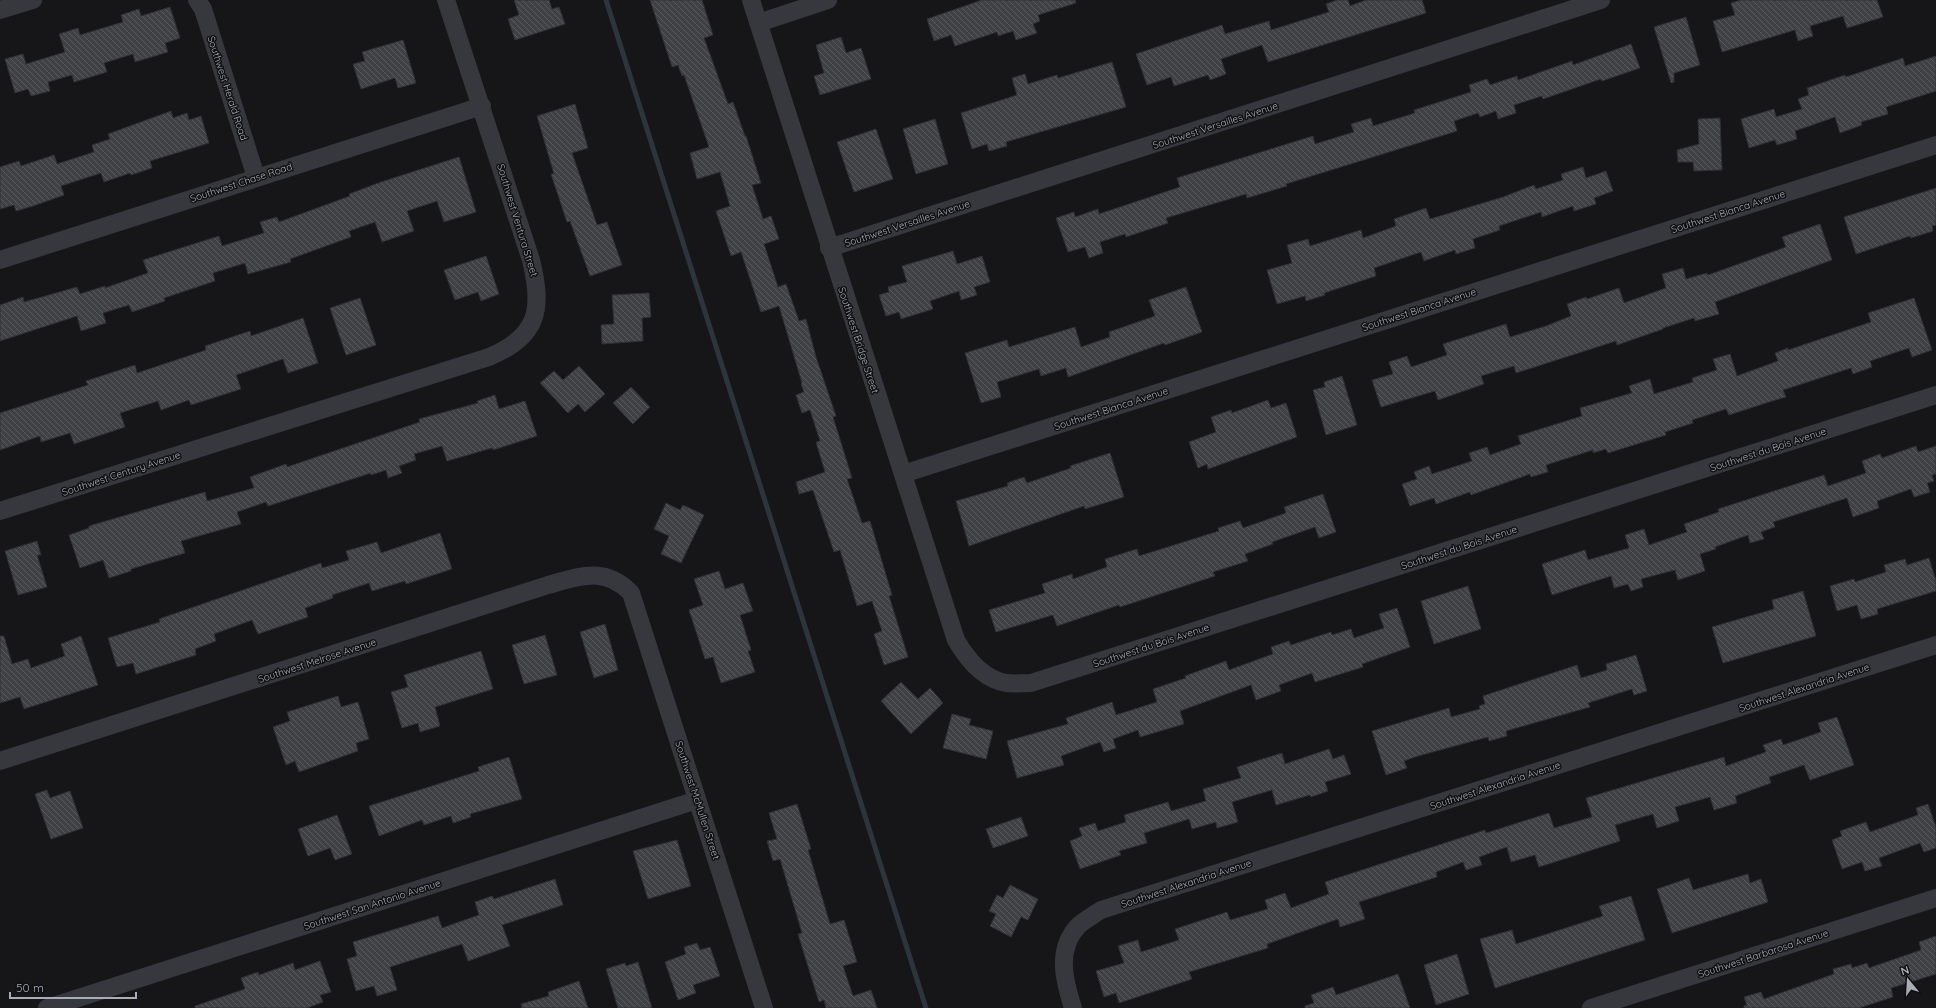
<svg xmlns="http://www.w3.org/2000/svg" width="1936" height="1008" font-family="Quicksand,sans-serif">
<defs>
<pattern id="building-back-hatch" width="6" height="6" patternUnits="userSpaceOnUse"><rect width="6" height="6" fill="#404145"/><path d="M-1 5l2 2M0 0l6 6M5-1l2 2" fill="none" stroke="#595a5e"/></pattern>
</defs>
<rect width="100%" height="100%" fill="#161618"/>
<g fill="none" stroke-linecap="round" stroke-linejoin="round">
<!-- stream -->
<path stroke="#2c353c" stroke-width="5" d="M606,0L926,1008"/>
</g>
<!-- building -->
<path fill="url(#building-back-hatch)" stroke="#303034" d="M514,0H549L552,9L559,7L565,24L515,40L508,19L519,15Z
M650,0H702L713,35L704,38L728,104L733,102L745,136H746L761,183L752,185L763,219L771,216L779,239L764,244L778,287L786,284L799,321L806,319L816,357L836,416L833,417L852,478L847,479L862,523L870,521L892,595L889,596L908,657L884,665L874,634L882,631L872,601L857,606L840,550L834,552L813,490L799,494L796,482L825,472L816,442L820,441L810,410L802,413L796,395L804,392L801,384L802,383L779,306L761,312L741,252L731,256L716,211L730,206L720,172L697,179L690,153L709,147L684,75L682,76L678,65L672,67Z
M982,0H1075L1076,3L1038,15L1040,21L1033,24L1037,33L1016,40L1013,31L998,36L997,32L955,46L951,35L934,41L927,19Z
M1337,0H1348L1350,6L1366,0H1422L1426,13L1268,62L1262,45L1221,59L1226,74L1210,80L1208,75L1174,86L1171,77L1147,85L1136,54L1222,25L1225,34L1269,21L1271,30L1329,12L1326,4Z
M1741,0H1877L1883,17L1847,28L1843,16L1810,26L1813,36L1798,41L1795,30L1722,52L1713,21L1735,15L1731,3Z
M170,7L180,38L165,43L168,52L135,62L133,54L104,63L107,72L74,82L72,75L48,82L50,91L31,96L28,89L15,93L5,59L23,54L26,64L65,52L59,34L78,28L80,35L123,22L121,15L139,9L141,16Z
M1686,17L1700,65L1674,73V82L1671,83L1654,27Z
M841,37L846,53L861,48L871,79L820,95L814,76L824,73L816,45Z
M403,40L416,83L398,88L395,78L361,89L353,64L365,61L362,52Z
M1631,44L1640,68L1602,81L1601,79L1543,99L1542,96L1514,105L1516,113L1498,119L1496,111L1480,117L1478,113L1454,121L1457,131L1286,184L1287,186L1247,198L1246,194L1166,218L1168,223L1126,237L1125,234L1100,242L1103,253L1089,258L1085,247L1068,252L1056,218L1074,212L1075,217L1098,209L1099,214L1180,187L1177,178L1313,136L1315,144L1354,132L1351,124L1371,118L1373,126L1415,113L1414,110L1471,92L1469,85L1487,79L1490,85L1517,76L1518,80L1572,61L1573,65Z
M1936,56V91L1886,107L1888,114L1861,122L1862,125L1840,133L1835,117L1795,131L1797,139L1777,145L1775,140L1749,148L1741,119L1774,109L1776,117L1802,109L1798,99L1809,95L1807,88L1845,75L1846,77L1903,58L1905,66Z
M1112,62L1126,107L1006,142L1007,146L989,151L987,144L972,149L961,113L1017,95L1012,78L1025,74L1028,84L1057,75L1058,78Z
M575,104L588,148L572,153L597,225L607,222L622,265L590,276L570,221L567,222L551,174H554L537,116Z
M171,111L173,118L187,113L189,120L201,116L209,143L150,161L152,168L131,175L130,173L104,182L101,173L61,186L64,195L33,206L16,211L14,205L0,209V167L19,161L21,166L54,155L57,164L94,152L92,145L110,139L108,134Z
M1720,118L1722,170L1694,171L1693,162H1678L1677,150L1699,144L1698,119Z
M935,119L948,164L916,174L903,129Z
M876,129L893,179L854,192L837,142Z
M459,157L476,212L444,222L437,201L407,211L414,231L382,242L375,222L349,231L351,237L290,259L291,262L248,274L245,263L213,273L215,281L164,298L165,301L132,312L129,305L103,313L106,323L81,331L77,316L0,341V305L23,297L24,302L77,287L80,294L105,286V288L148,273L143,260L219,236L222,246L264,233L260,222L277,217L279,222L350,196L349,194L381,182Z
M1583,167L1586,178L1606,171L1613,191L1594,198L1596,204L1574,211L1573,206L1542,217L1541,212L1499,226L1500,230L1473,239L1475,248L1456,254L1455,250L1424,261L1421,252L1374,268L1376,276L1324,293L1325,295L1306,301L1305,296L1277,304L1267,270L1292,263L1287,245L1308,239L1310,246L1361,230L1363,238L1396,226L1394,219L1426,208L1430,219L1503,197L1534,185L1536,189L1563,180L1561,174Z
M1936,188V225L1932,226L1933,231L1911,238L1910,236L1856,254L1844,217Z
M1820,224L1832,260L1715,302L1719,314L1695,321L1694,318L1663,328V329L1617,345L1616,341L1516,373L1514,366L1481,376L1484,384L1438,400L1435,391L1381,407L1372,380L1393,374L1389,362L1407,356L1411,367L1447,355L1443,344L1506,324L1510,337L1546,326L1571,316L1567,304L1586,297L1587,299L1619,288L1624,303L1666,288L1662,274L1683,268L1686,279L1707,273L1708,275L1786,247L1782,237Z
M953,251L957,264L982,256L990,282L974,287L977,295L961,300L959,291L930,301L933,309L901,319L899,312L886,316L879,295L889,292L888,287L907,282L902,266Z
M486,256L499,294L481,301L478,292L455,300L444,270Z
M1186,287L1202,332L1165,345L1164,343L1068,377L1066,368L1041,376L1039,369L997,382L1001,397L981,403L965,353L1007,340L1009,347L1075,327L1081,347L1110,337L1109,332L1155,316L1149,300Z
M649,293L651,317L642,318L643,341L602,344L601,325L614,324L612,295Z
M360,298L376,345L346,355L330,308Z
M1914,298L1932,350L1912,357L1909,348L1870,361L1872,367L1853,374L1851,368L1783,390L1786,397L1769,402L1729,415L1726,409L1692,420L1693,423L1665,432L1666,435L1608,453L1606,449L1593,453V450L1546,465L1548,472L1531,477L1530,474L1471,495L1470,492L1436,504L1434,498L1410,506L1402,484L1417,479L1414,472L1429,466L1432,474L1472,461L1469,453L1487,447L1490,455L1521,444L1518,436L1582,416L1580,408L1632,393L1629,386L1650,379L1654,394L1693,382L1692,378L1717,370L1713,359L1730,354L1737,376L1778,361L1775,353L1788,348V350L1871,322L1868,313Z
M303,318L318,363L288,373L283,359L236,375L241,389L191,405L189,400L161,410L158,401L120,413L125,427L74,444L70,433L41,442L40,436L0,450V413L88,385L86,381L135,365L137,373L206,350L205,346L250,331L251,336Z
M579,366L605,394L585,412L578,404L568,413L540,383L554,371L563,380Z
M1342,376L1357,425L1326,435L1313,390L1325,387L1324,382Z
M631,387L650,407L633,424L613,403Z
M495,395L499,409L525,401L537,436L493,450L492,448L447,461L442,446L414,454L416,460L399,466L402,473L388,478L386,470L371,475V473L268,506L266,502L237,512L241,524L181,541L185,553L131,569V571L109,578L103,560L80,568L69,535L89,528V526L205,492L207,501L254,488L250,477L286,464L287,467L420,422L419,419L478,403L477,401Z
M1268,400L1271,408L1286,403L1297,437L1208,469L1207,464L1198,468L1189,442L1216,432L1211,417L1231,410L1232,413Z
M1916,446L1918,452L1936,446V474L1932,475L1934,481L1927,483L1930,492L1914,497L1911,489L1877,501L1879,508L1853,517L1847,498L1773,522L1775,527L1761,532L1764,539L1750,543L1748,535L1715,547L1716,549L1700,554L1705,571L1678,580L1675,570L1641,579L1643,587L1631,591L1628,584L1614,588L1611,576L1552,595L1542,564L1585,550L1588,560L1629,548L1625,535L1644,529L1649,545L1687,532L1684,524L1719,512L1718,509L1824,475L1828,486L1866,473L1862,461L1880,454L1882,458Z
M1110,453L1124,497L1085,509L1084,506L969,546L956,501L1008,486L1007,483L1024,477L1027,483L1071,468L1070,466Z
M1323,494L1336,532L1319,538L1315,527L1272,542L1273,544L1245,554L1248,561L1213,572L1215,576L1120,607L1119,605L1057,626L1053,615L996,632L989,610L1045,593L1042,584L1072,574L1073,579L1107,567L1105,559L1137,549L1139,556L1219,531L1218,528L1240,521L1243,528L1286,513L1284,507Z
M666,503L680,510L683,505L704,515L681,563L661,554L669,536L654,529Z
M440,533L452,569L406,584L405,581L372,591L369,583L332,595L333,598L305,608L308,617L258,634L252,620L214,634L216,641L195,649L196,655L136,674L133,663L117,667L108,638L160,622L159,619L321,563L322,568L349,560L346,551L377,542L381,553Z
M37,541L41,555H37L47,587L18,595L5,551Z
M1929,558L1936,581V591L1877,609L1878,614L1861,619L1857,605L1837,611L1830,586L1854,579L1855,582L1886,572L1884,565L1905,559L1907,565Z
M719,571L725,589L743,583L753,611L740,615L751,650L748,651L755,672L721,683L713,657L705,659L689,610L703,605L694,579Z
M1468,586L1481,629L1434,644L1421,601Z
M1803,591L1816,636L1723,663L1712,627L1774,609L1772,600Z
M1397,608L1410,647L1362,664L1363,667L1315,682L1312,673L1279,685L1281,691L1256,700L1251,685L1180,711L1184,724L1140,737L1138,730L1113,739L1116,748L1104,752L1100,742L1061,756L1064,765L1017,778L1007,741L1068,724L1066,718L1112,702L1116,715L1157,702L1153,689L1186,678L1185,676L1226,661L1229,670L1273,654L1271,647L1289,641L1291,645L1331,632L1332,635L1351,629L1354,638L1384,628L1379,614Z
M605,624L618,670L594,678L580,632Z
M545,635L557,675L524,684L512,645Z
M0,636H4L12,664L28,659L31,668L65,656L61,644L81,636L98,685L24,709L20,697L0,703Z
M481,651L493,689L435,707L440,726L420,732L418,723L402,728L391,692L408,687L404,675Z
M1636,655L1647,691L1634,695L1632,689L1588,703L1590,707L1506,731L1507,736L1489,741L1488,737L1418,756L1404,761L1407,768L1386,775L1372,731L1449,708L1451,717L1480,709L1479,706L1485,704L1483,696L1577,665L1581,678L1607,670L1606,664Z
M901,682L918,699L930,688L943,703L911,734L881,701Z
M338,696L341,707L358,702L369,739L356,743L358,751L299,772L295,761L286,765L273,727L290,721L287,712Z
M952,714L971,719L969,725L993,731L986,759L943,748Z
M1837,717L1854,765L1810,780L1804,765L1769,777L1771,783L1735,796L1737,803L1714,810L1710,797L1675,807L1679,821L1657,828L1653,814L1615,825L1620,841L1539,867L1535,855L1511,862L1507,847L1479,857L1482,865L1466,870L1463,862L1436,872L1437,877L1359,902L1365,919L1340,927L1338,919L1267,944L1268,948L1189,972L1192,979L1119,1003L1116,993L1104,997L1096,971L1124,963L1118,946L1138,940L1141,952L1179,940L1175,929L1227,912L1230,920L1268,909L1265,900L1285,893L1291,908L1329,894L1325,882L1485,830L1486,833L1549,813L1554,828L1592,817L1586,798L1724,757L1726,766L1766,752L1763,745L1781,739L1783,745L1821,732L1818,723Z
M1329,749L1333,759L1344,755L1351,774L1325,782L1328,791L1311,797L1310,795L1276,805L1272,790L1232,802L1238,822L1217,828L1216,822L1192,829L1189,819L1144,833L1147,843L1119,851L1121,855L1080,869L1070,841L1082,836L1079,828L1095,823L1098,831L1126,822L1124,815L1168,802L1171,811L1206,801L1203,789L1241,778L1237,767L1282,753L1285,764Z
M509,757L522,799L470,814L471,817L453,823L451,816L424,825L422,820L379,836L369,806L479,771L478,767Z
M47,790L50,798L70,791L83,828L51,839L35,794Z
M797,804L811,849L808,850L830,924L844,920L857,962L843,966L853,996L871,990L877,1008H826L824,1000L819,1002L798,934L802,933L780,859L773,861L767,841L777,839L769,813Z
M1928,804L1936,827V848L1924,852L1920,843L1879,858L1882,866L1865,871L1862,862L1842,869L1832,840L1842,836L1840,831L1866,822L1870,832L1918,815L1916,808Z
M337,815L352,854L335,860L330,848L308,856L298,829Z
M1021,817L1028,836L993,848L986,829Z
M677,840L691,886L648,899L633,851Z
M1748,874L1750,883L1761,879L1768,902L1672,933L1657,889L1689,878L1693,890Z
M555,879L563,905L502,925L510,946L468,961L462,944L390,967L397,990L377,996L374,986L356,991L347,959L357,956L353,942L438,916L442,928L479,915L475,902L492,896L494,899Z
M1010,885L1038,899L1028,920L1021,917L1011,937L990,926L996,914L989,911L997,895L1003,898Z
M1631,896L1645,940L1495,988L1480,939L1512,930L1516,944L1603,916L1599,906Z
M1936,936V974L1891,988L1893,997L1859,1008H1744V1006L1747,1005L1744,997L1761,992L1764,999L1834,974L1833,969L1851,964L1852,968L1867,963L1869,968L1921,950L1919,942Z
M697,943L700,950L710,947L720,976L693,985L696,993L678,1000L665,962L686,954L684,947Z
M1457,954L1469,994L1436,1005L1424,965Z
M320,961L331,992L320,995L323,1002L307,1008H195V1006L245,989L241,978L258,972L259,975L293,963L295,970Z
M638,962L652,1008H618L606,969L625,963L626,966Z
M1398,974L1410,1008H1305V1006L1314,1003L1311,995L1333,987L1336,995Z
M579,981L588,1008H522L521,1004L549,996L548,992Z"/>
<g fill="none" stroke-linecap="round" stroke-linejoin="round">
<!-- minor -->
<path stroke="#37383d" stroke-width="18" d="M197,0L203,9L256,177
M751,0L956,640C967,659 983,679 1006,683C1014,684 1023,683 1031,683L1936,395
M0,10L33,0
M758,23L828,0
M829,248L1601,0
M0,260L482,106
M903,474L1936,145
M0,511L489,357C539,336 543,309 531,260L446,0
M0,761L548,585C580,576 605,566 631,593L764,1008
M47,1008L697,800
M1073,1008C1064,980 1056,950 1078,926C1084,920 1094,915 1101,910L1936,645
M1591,1008L1936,898"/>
</g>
<g text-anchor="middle" stroke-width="3" stroke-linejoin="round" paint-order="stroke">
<!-- street labels -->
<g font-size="10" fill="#a8adb8" stroke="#111113">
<text transform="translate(228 88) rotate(72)" y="4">Southwest Herald Road</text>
<text transform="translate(1215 125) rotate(-18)" y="4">Southwest Versailles Avenue</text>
<text transform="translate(241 182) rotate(-18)" y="4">Southwest Chase Road</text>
<text transform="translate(1728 211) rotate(-18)" y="4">Southwest Bianca Avenue</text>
<text transform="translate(518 220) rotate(73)" y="4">Southwest Ventura Street</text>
<text transform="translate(907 223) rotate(-18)" y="4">Southwest Versailles Avenue</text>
<text transform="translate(1419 309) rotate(-18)" y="4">Southwest Bianca Avenue</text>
<text transform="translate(859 340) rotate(72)" y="4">Southwest Bridge Street</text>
<text transform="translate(1111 408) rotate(-18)" y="4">Southwest Bianca Avenue</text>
<text transform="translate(1768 449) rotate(-18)" y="4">Southwest du Bois Avenue</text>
<text transform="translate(121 473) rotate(-18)" y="4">Southwest Century Avenue</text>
<text transform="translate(1459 547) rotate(-18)" y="4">Southwest du Bois Avenue</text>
<text transform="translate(1151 645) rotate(-18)" y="4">Southwest du Bois Avenue</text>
<text transform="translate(317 660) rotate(-18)" y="4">Southwest Melrose Avenue</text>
<text transform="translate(1804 687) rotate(-18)" y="4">Southwest Alexandria Avenue</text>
<text transform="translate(1495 785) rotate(-18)" y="4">Southwest Alexandria Avenue</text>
<text transform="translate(698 800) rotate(72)" y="4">Southwest McMullen Street</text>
<text transform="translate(1186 883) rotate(-18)" y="4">Southwest Alexandria Avenue</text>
<text transform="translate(372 904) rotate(-18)" y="4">Southwest San Antonio Avenue</text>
<text transform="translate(1763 953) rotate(-18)" y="4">Southwest Barbarosa Avenue</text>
</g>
</g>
<!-- north arrow -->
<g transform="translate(1908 980) rotate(342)" stroke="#111113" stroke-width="3" paint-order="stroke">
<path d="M0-3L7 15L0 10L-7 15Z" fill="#a8adb8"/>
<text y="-6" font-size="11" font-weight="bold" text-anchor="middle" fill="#a8adb8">N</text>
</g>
<!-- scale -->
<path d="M10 992v6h126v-6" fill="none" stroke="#a8adb8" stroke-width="2"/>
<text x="16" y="992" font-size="12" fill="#a8adb8" stroke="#111113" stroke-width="3" paint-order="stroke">50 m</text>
</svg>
